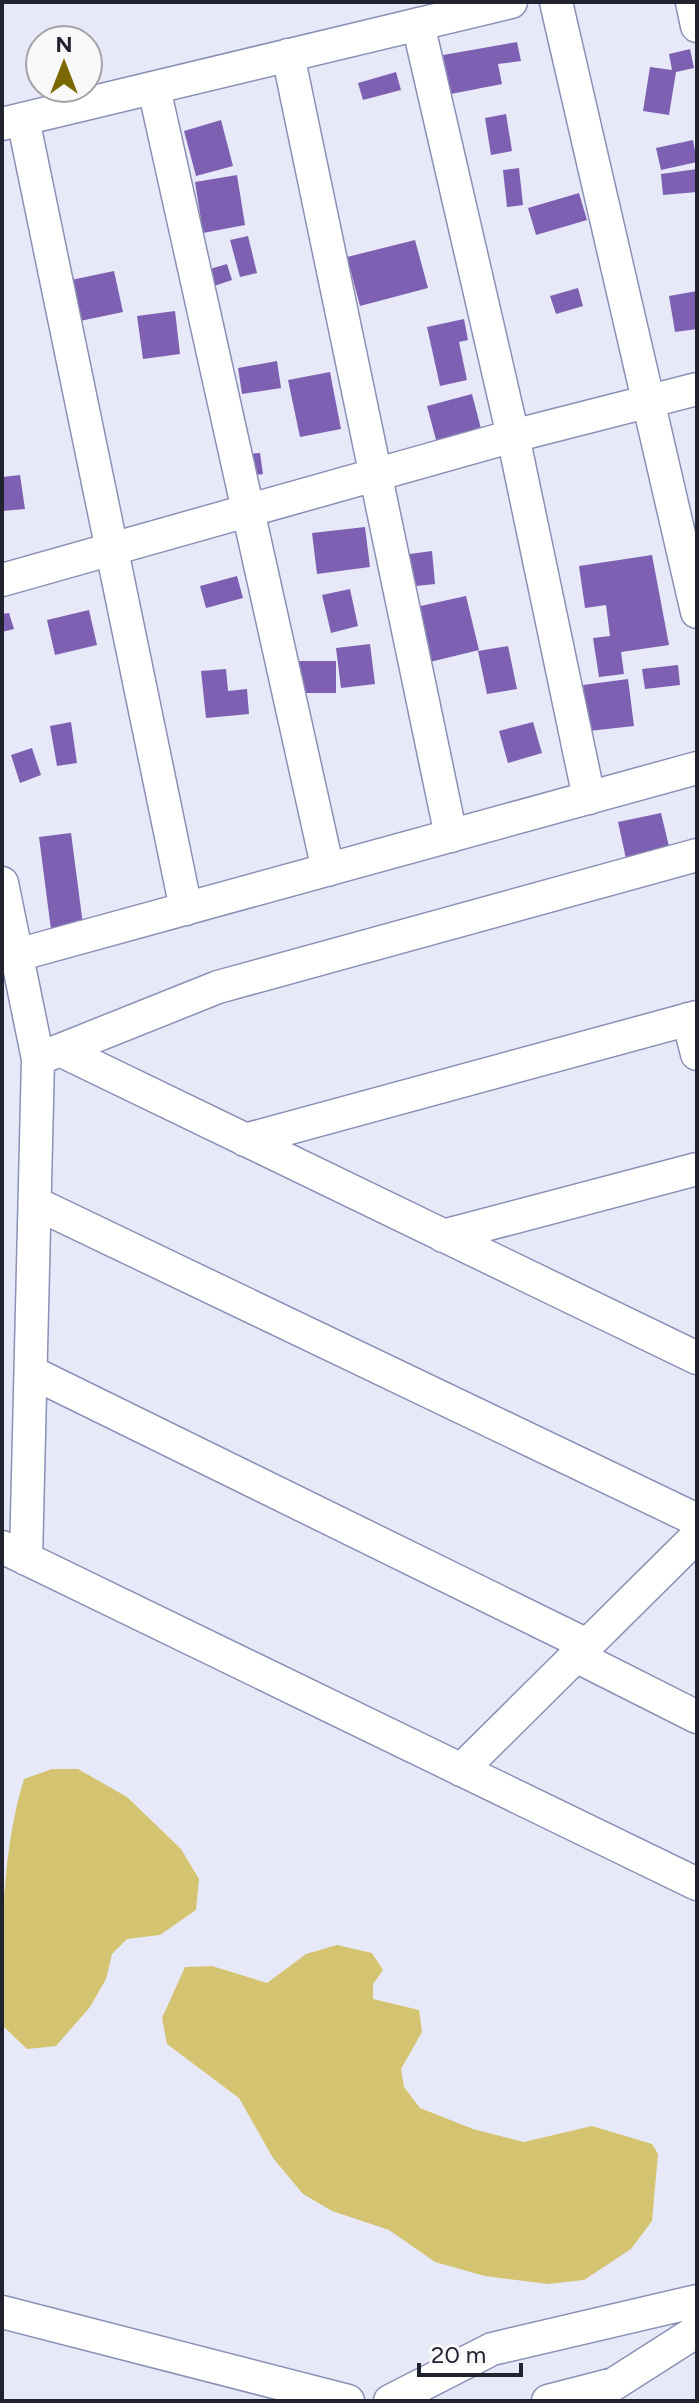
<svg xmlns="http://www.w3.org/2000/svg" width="699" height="2403" font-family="Figtree,sans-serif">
<rect width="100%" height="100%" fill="#e7e9f9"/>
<!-- green -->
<path fill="#d4c471" d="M52,1769H78L127,1797L181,1849L199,1879L196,1910L160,1935L127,1939L112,1954L106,1979L90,2007L56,2046L27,2049L2,2025C2,1943 0,1857 24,1779Z
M337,1945L372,1953L383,1970L373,1984V1999L419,2010L422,2032L401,2069L404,2087L420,2108L473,2129L524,2142L592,2126L652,2144L658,2154L652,2221L631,2249L584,2280L548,2284L485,2276L435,2262L389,2230L332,2211L303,2194L273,2158L239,2098L167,2044L162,2018L185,1967L212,1966L267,1983L306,1954Z"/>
<!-- building -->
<path fill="#7d60b1" d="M517,42L521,61L498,64L502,84L451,94L443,55Z
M690,49L694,68L676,72L669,115L643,111L650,67L672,70L669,54Z
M396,72L401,90L363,100L358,83Z
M506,114L512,151L491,155L485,118Z
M221,120L233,166L196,176L184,131Z
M693,140L697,162L661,170L656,148Z
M519,168L523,205L507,207L503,170Z
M697,169V192L663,195L661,174Z
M237,175L245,225L203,233L195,182Z
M579,193L587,220L536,235L528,208Z
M248,236L257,273L240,277L230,240Z
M415,240L428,288L360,306L347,257Z
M227,264L232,280L205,289L200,272Z
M114,271L123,312L80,321L71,280Z
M578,288L583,306L556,314L550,296Z
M697,291V329L675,332L669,296Z
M175,311L180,354L143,359L137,316Z
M464,319L468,340L459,342L467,380L440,386L427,327Z
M277,361L281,388L242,394L238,368Z
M330,372L341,429L300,437L288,380Z
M472,394L485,444L440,455L427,406Z
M260,453L263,474L240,477L237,455Z
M20,475L25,509L2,511V477Z
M365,527L370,567L317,574L312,533Z
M432,551L435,584L406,587L402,555Z
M652,555L669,645L621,652L624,674L599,677L593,638L610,636L606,605L585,608L579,566Z
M237,576L243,598L206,608L200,586Z
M350,589L358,626L331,633L322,595Z
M466,596L479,650L430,662L416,607Z
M89,610L97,645L55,655L47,620Z
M9,613L14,629L2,632V614Z
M370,644L375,684L341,688L336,648Z
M508,646L517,689L487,694L478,651Z
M289,661H336V693H289Z
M678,665L680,685L645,689L642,669Z
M226,669L228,691L247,689L249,714L206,718L201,671Z
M628,679L634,726L589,731L583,685Z
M71,722L77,763L57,766L50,726Z
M533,722L542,753L508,763L499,731Z
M32,748L41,775L20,783L11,755Z
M661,813L672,859L628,868L618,822Z
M71,833L85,940L53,945L39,837Z"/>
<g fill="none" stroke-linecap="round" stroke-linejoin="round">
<!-- minor casing -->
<g stroke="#8b90b5" stroke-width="35">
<path id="minor" d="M556,2L697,612
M692,2L697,26
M418,24L513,436L589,798
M288,55L451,836
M154,88L328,870
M23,119L186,909
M2,124L511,2
M2,580L513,436L697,389
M2,883L38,1059L26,1559
M17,955L697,768
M688,1019L697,1054
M60,1050L697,1358
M38,1059L218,987L697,855
M245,1140L697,1017
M35,1203L697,1520
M443,1236L697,1169
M31,1372L587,1645
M2,1547L697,1884
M576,1656L697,1717
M461,1770L697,1536
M2,2312L348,2401
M390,2401L492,2349L697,2301
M548,2401L614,2384L697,2331"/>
</g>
<!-- minor -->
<use href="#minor" stroke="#fff" stroke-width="32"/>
</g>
<!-- border -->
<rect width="699" height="2403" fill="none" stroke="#202230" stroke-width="8"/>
<!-- north arrow -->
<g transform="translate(64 64)"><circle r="38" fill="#f8f8f8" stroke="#a2a2a8" stroke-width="2"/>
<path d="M0-6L14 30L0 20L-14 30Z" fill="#796900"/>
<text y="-12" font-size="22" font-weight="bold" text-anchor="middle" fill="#202230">N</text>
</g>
<!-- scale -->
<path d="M419 2363v12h102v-12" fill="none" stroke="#202230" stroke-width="4"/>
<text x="431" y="2363" font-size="24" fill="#202230" stroke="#f8f8f8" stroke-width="6" paint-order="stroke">20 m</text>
</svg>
